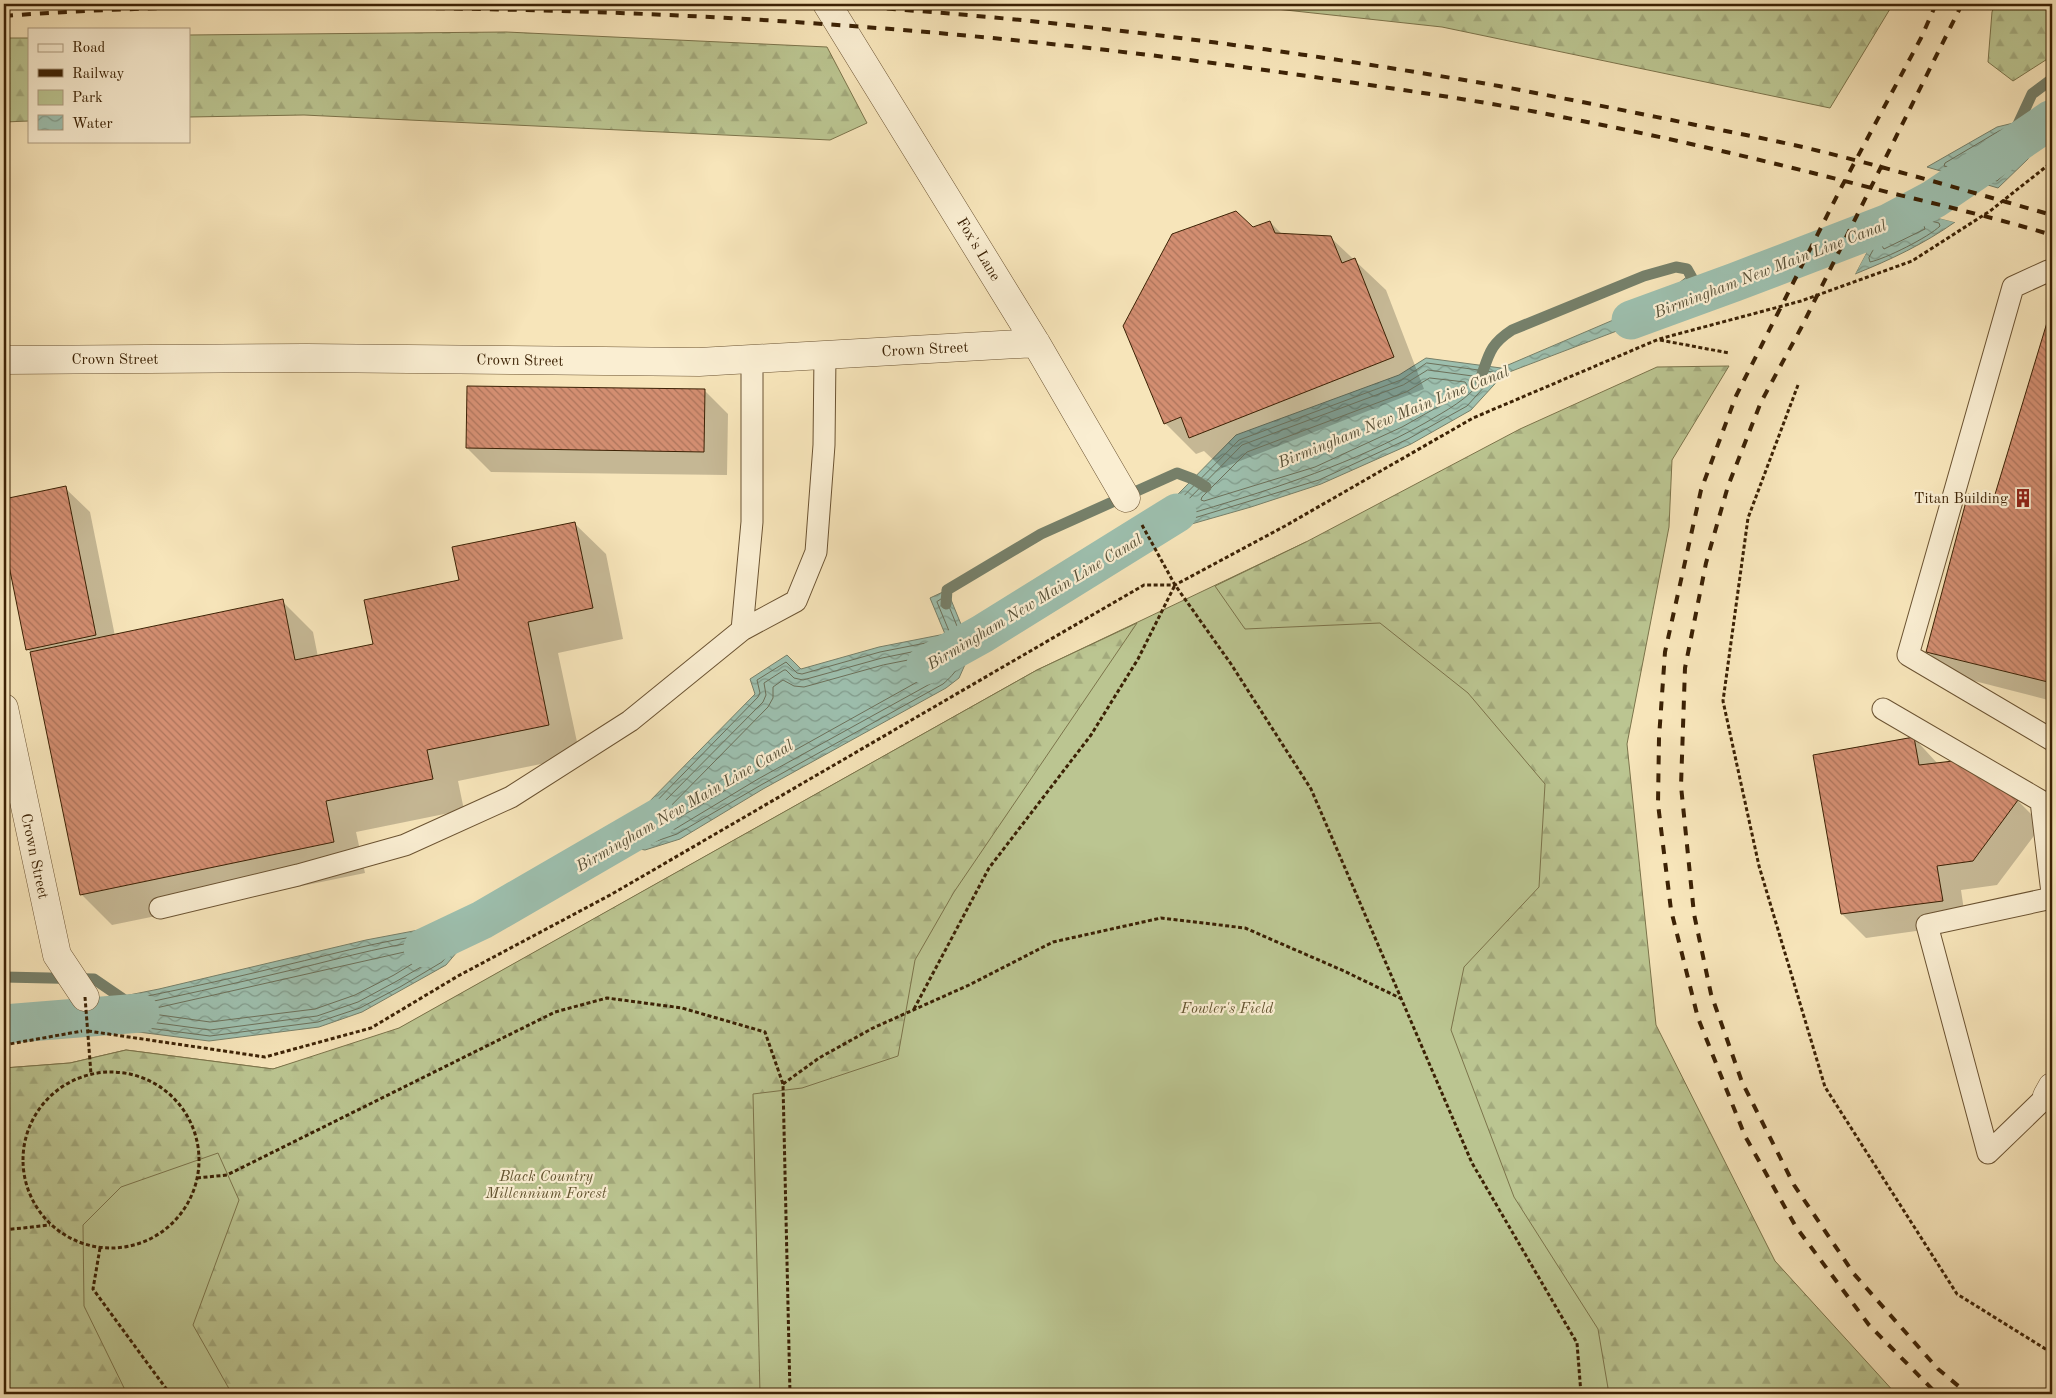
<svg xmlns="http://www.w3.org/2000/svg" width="2056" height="1398" font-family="'Old Standard TT',serif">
<defs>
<pattern id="forest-firs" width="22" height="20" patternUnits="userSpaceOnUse" patternTransform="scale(1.25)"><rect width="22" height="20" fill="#bbc591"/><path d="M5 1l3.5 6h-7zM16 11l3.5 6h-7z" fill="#a2a97c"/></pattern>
<pattern id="water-waves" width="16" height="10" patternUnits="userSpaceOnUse" patternTransform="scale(1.25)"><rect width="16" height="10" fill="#9dbfae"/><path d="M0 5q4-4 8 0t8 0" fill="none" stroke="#819b8c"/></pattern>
<pattern id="building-back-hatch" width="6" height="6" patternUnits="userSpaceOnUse" patternTransform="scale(1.25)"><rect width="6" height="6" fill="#d38e71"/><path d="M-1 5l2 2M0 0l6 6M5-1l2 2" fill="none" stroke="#ac745b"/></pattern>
</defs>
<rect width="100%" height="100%" fill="#f7e5ba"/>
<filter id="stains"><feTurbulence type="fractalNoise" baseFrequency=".004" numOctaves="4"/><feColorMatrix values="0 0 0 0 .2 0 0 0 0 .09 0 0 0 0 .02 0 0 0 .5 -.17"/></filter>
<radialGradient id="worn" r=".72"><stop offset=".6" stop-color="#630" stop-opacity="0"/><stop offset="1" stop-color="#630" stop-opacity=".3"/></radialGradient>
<!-- green -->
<path fill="#bbc591" stroke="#7c744b" d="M1306,542L1569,714L1624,1079L1805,1394H4V1068L70,1063L126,1050L273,1069L384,1037L1037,670Z"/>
<!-- forest -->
<path fill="url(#forest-firs)" stroke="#7c744b" d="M1230,4H1893L1830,108L1442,27Z
M1995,4H2052V56L2013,81L1988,62L1992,12Z
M506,32L827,47L867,123L830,140L304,115L189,117V35Z
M4,38H29V121L4,122Z
M1729,366L1672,460L1669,527L1627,744L1656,1025L1775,1261L1896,1394H1609L1598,1329L1514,1197L1451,1030L1464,967L1539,887L1545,784L1468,693L1380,623L1245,629L1215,586L1306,542L1520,429L1657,367Z
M1137,623L954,892L915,960L898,1056L802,1088L753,1094L760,1394H232L193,1325L239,1200L218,1153L121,1187L83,1225L84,1306L127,1394L4,1389V1068L70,1063L126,1050L273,1069L399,1028L1037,670Z"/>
<!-- water -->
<path fill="url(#water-waves)" stroke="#76806a" d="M2052,107V125L2042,131L2028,159L1998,188L1927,167L1997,127L2034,118Z
M1891,206L1955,222C1924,244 1890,260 1855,274Z
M1694,271L1676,313L1656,316L1504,374L1471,410L1411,444L1321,484L1251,507L1132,541L1236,435L1399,375L1426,358L1501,368L1667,297L1679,283Z
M947,590L965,634L972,640V649L959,678L946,688L763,789L680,839L645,850L612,844L643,808L755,694L750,679L787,655L801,669L879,647L945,634L930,598Z
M471,925L468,939L446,965L362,1012L319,1027L209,1041L99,1027L86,1017L99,1001L159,989L366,940L424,929Z"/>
<!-- pier -->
<path fill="#f7e5ba" d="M1890,203L1956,220L1958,223L1891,206L1854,276L1853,273Z
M1149,520L1158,537L1133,544L1130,540Z"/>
<!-- shadow -->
<path fill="#0003" d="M1270,222L1283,235L1330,237L1386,290L1424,389L1222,468L1204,451L1196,454L1165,423L1253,228Z
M2052,310V701L1951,675L1927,651L1993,503Z
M704,390L728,414L727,475L491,472L467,448Z
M65,488L90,512L115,636L282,601L313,632L318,657L375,645L460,581L574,523L606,554L623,639L558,653L580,756L458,781L464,810L356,832L365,873L112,925L81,894L32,653L27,649L4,535V500Z
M1914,738L1938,764L1953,762L2018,801L2042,825L1997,885L1961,890L1966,924L1866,938L1842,914L1815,756Z"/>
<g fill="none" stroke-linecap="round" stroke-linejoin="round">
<!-- shore -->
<path stroke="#6c705a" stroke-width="1" d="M2037,122L2040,126L2024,156L1997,181L1944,166L1945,163L1999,131Z
M2024,132L2027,135L2019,152L1995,174L1960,164V161L2001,137Z
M2011,143L2013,144V148L1993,166L1979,162V158L2004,144Z
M1894,212L1939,223L1940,226C1929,237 1885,259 1870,262L1869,258Z
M1897,219L1924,226L1925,229L1884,249L1882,246Z
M1427,363L1493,372L1495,375L1467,406L1408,439L1319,480L1158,529L1155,528V525L1239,440L1401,380Z
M1428,370L1480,377L1482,380C1467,400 1447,410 1425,423C1354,463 1277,488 1199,511L1179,516L1176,515V512L1242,445L1403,385Z
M1430,378L1465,382L1467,385L1459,395L1402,427L1315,467L1204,501L1201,500L1202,497L1247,452L1406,392Z
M943,598L946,599L961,636L967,642C967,658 955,674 943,684L761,785L677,834L645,845L624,840V837L647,811L758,697L760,693L757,680L786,662L797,673L802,674L880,652L946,639L949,631L937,602Z
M954,641L960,647L950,670L939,679L758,779L675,829L645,838L636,836V833L651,815L763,702L766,695L764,683L784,670H786L794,678L803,680L882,658L946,645Z
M945,653L948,656L944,666L935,672L754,773L672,822L658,826L655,825L657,820L768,707L773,698V687L783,680L794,686L804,687L883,665Z
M462,931L464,933L463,937L442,962L400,987L360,1008L318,1022L210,1036L101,1022L94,1016L103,1005C163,993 222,981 282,966C342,952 401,935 462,931Z
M449,938L451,942L438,957L397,981L358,1002L317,1016L210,1030L106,1016L104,1014L106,1011C170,998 233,984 296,969C346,957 397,942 449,938Z
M427,947H432L433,951L394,975L355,995L315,1009L210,1022L153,1014L151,1013L153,1009Z"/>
<!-- stream -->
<path stroke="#76806a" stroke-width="11" d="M2013,135L2032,94L2052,79
M1480,380C1489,355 1489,345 1512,330L1644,276L1676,267L1687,269L1701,294
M946,604L947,590L1041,534L1177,473L1193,479L1206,487
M4,977L94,979L132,1005"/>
<!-- canal -->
<path stroke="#9dbfae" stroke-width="39" d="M1631,320L1735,282L1889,223L1934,199L2052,119
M926,665L982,634L1177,513
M423,948L482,920L658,818
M4,1024L140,1013"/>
</g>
<!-- building -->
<path fill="url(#building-back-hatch)" stroke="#3c2205" d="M1236,211L1253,227L1270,221L1275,233L1331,236L1342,263L1355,258L1394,357L1189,438L1181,417L1164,424L1123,326L1172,234Z
M2052,306V683L1926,652L1968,494L1993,501Z
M467,386L705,389L704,452L466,448Z
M66,486L96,635L26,650L4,541V499Z
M575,522L593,608L528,622L549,725L427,750L433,779L326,801L334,842L80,895L30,652L283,599L295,660L373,644L364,600L459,580L452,547Z
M1914,737L1919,765L1953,761L2018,800L1973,861L1937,866L1943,901L1841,914L1813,755Z"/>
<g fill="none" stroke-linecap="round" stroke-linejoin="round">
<!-- lane casing -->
<g stroke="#6b5332" stroke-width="23">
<path id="lane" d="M2052,272L2048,271L2013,287L1908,655L2052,740
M742,630L752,522V359
M1883,709L2041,801L2052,893
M160,908L298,875L405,845L511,797L630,721L742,630L796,601L816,552L824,445L825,355
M2047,1096L1988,1153L1927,925L2052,898"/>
</g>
<!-- street casing -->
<g stroke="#6b5332" stroke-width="29">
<path id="street" d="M827,4L1036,343L1126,498
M4,360L307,358L699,362L1036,343
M4,708L57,955L85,997
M2047,1096L2052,1087"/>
</g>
<!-- path -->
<path stroke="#3c2205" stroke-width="3" stroke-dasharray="4 2.5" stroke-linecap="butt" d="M1660,340L1729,353
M1798,385L1748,518L1723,701L1759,866L1825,1087L1957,1294L2052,1353
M1142,525L1175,585L1231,664L1311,789L1472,1163L1577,1343L1581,1394
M914,1009L989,868L1091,735L1138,659L1175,585
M88,1031L265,1057L371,1028L458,976L612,894L1144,585H1175L1285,526L1473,418L1659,339L1801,301L1912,261L1990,211L2052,162
M4,1045L82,1031
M23 1160a88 88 0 1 1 176 0a88 88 0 1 1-176 0Z
M783,1084L819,1058L873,1028L969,985L1053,942L1161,918L1245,928L1344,971L1402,999
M197,1178L227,1175L555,1012L607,998L682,1008L765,1032L783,1084L790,1394
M4,1230L50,1225
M100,1248L93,1289L170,1394"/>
<!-- lane -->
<use href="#lane" stroke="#faeed2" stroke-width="21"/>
<!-- street -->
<use href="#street" stroke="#faeed2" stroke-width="28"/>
<!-- rail -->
<path stroke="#3c2205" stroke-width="4" stroke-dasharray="9 9" stroke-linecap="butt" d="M815,4C1044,17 1273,47 1499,86C1563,98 1627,111 1691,124C1740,134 1790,143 1839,156C1910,174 1981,195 2052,215
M1936,4L1921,38L1842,186L1736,396L1701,490L1665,652L1659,738L1658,804L1671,910L1698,1018L1745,1136L1796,1227L1869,1325L1937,1394
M1962,4L1801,328L1761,402L1728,486L1706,563L1685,668L1681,786L1694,914L1711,994L1742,1082L1794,1185L1854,1274L1938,1369L1968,1394
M4,16C176,3 351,6 523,10C784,16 1043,38 1300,75C1389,88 1479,100 1567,118C1676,139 1784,165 1891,193C1945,206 1999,219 2052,235"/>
<!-- path-bridge -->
<path stroke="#3c2205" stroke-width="3" stroke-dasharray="4 2.5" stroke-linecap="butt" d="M85,997L91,1074"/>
</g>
<!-- icons -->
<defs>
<g id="building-bare" transform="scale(1.5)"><path d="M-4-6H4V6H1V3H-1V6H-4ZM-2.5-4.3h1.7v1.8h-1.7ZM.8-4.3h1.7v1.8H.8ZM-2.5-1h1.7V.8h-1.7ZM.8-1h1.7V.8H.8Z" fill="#8f2418" stroke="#faeed2" stroke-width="2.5" paint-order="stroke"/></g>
</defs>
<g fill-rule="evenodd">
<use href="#building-bare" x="2023" y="498"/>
</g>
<g text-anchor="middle" stroke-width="4.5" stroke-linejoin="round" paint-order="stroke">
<!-- street labels -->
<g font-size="15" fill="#3c2205" stroke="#faeed2">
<text transform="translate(979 249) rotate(59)" y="5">Fox's Lane</text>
<text transform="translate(925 349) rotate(-3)" y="5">Crown Street</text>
<text x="115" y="364">Crown Street</text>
<text transform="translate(520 360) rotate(1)" y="5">Crown Street</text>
<text transform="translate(35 856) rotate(78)" y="5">Crown Street</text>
</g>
<!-- poi labels -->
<g font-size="15" fill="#3c2205" stroke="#faeed2" text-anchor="end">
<text x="2008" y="503">Titan Building</text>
</g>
<!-- park labels -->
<g font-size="15" font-style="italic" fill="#62532f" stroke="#faeed2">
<text x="1227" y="1013">Fowler's Field</text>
<text x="546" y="1181">Black Country<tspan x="546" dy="17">Millennium Forest</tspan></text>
</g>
<!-- water labels -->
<g font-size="16" font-style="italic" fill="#595138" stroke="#faeed2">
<text transform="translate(1770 268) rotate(-21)" y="6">Birmingham New Main Line Canal</text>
<text transform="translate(1393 416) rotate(-22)" y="6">Birmingham New Main Line Canal</text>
<text transform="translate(1034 601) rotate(-31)" y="6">Birmingham New Main Line Canal</text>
<text transform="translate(684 805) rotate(-30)" y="6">Birmingham New Main Line Canal</text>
</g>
</g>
<!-- margin -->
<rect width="2056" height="1398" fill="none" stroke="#f7e5ba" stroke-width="20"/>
<rect x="5" y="5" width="2046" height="1388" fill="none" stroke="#3c2205" stroke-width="2.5"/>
<rect x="10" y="10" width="2036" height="1378" fill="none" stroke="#3c2205"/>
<!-- legend -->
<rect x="28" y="28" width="162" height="115" fill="#faeed2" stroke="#ae9c80"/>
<rect x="38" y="44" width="25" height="8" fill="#faeed2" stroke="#ae9c80"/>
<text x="72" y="52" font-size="15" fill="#3c2205">Road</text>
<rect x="38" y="69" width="25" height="8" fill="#3c2205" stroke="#ae9c80"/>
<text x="72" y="78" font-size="15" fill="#3c2205">Railway</text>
<rect x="38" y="90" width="25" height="15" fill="#bbc591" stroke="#ae9c80"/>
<text x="72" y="102" font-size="15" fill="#3c2205">Park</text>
<rect x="38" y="115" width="25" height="15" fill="url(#water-waves)" stroke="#ae9c80"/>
<text x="72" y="128" font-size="15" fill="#3c2205">Water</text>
<rect width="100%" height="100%" filter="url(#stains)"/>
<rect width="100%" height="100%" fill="url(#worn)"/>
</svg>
